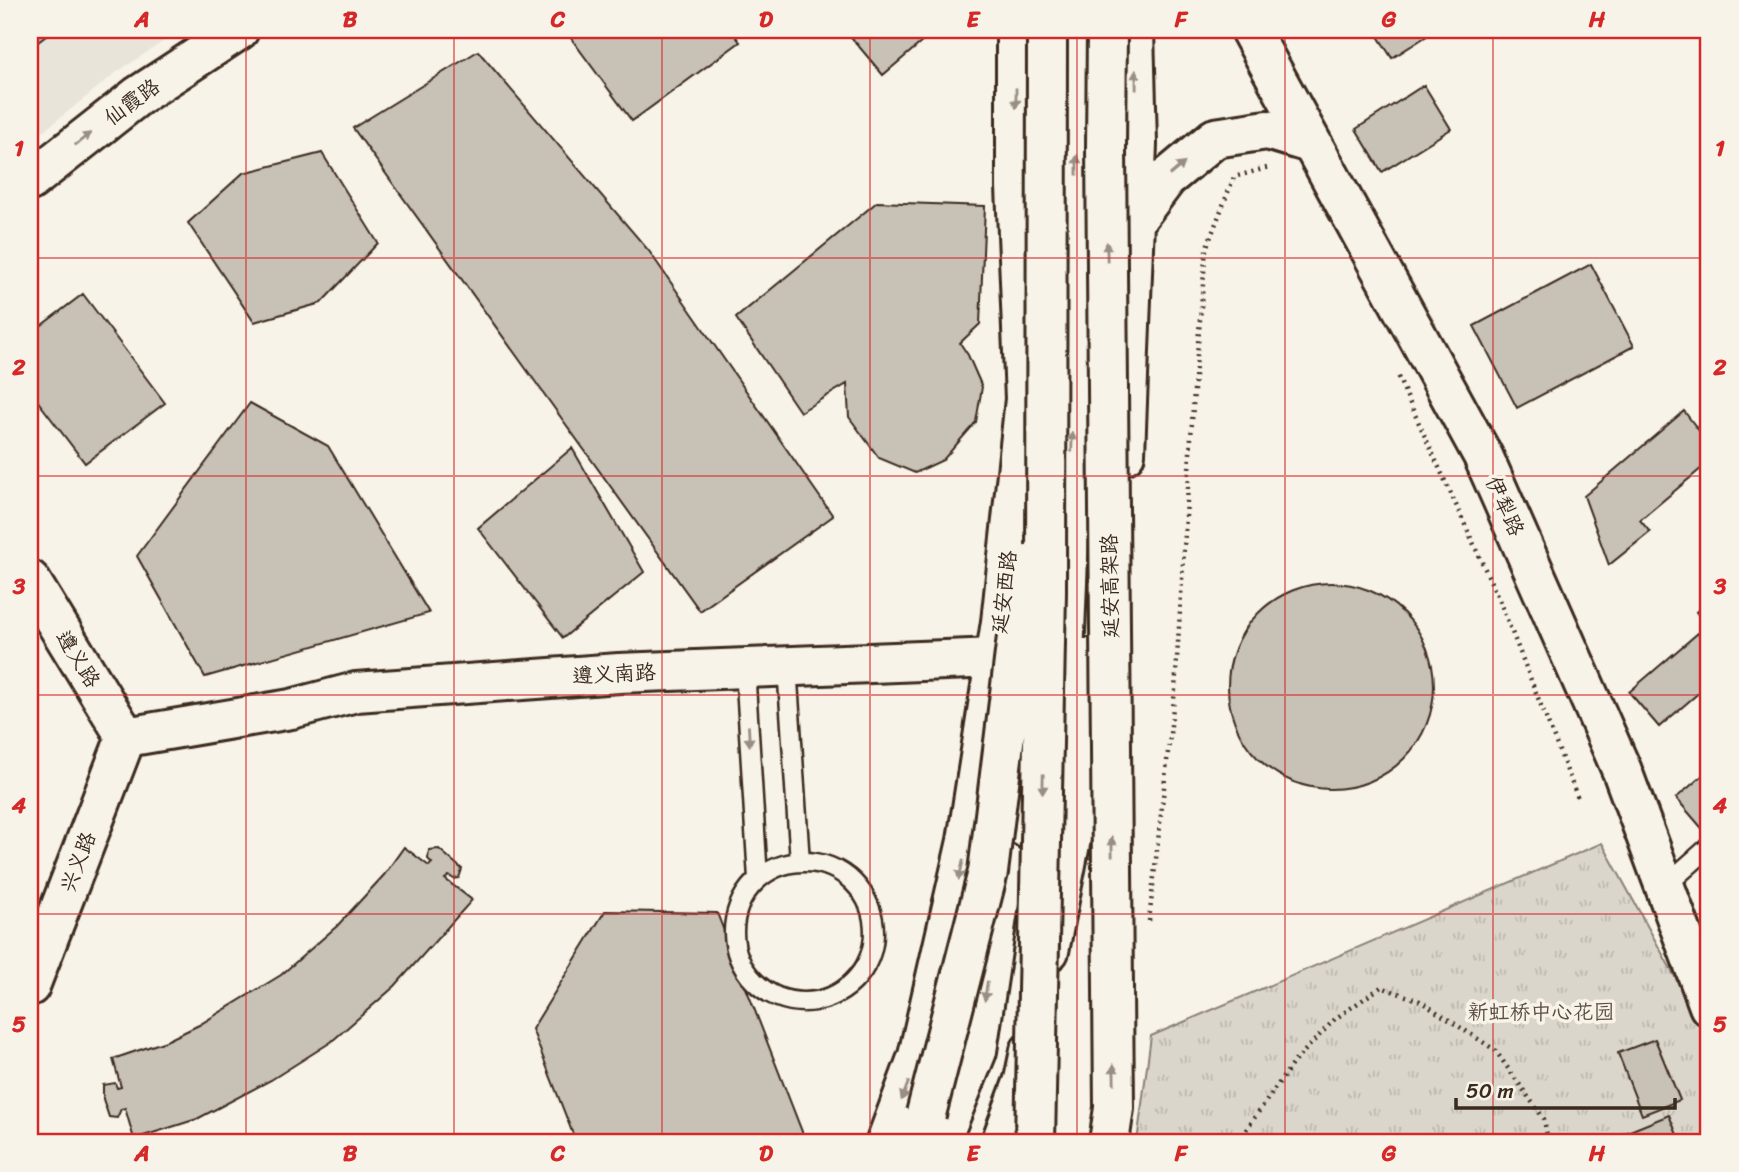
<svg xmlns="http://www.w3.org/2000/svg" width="1739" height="1172" font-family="Sriracha,'LXGW WenKai TC',sans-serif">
<defs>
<pattern id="grass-tufts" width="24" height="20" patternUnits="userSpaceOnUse" patternTransform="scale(1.75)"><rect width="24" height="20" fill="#dbd6cb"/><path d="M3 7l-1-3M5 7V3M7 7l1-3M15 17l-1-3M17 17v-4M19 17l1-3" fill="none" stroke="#bdb8ae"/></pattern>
</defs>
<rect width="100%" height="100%" fill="#f7f3e8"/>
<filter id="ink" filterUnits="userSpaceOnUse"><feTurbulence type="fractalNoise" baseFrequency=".0143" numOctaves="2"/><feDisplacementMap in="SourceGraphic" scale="14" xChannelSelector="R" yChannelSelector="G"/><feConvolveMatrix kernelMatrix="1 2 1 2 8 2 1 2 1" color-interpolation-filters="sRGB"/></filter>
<g filter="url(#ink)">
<!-- built -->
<path fill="#e9e4d9" d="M30,30H181L117,72L30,142Z"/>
<!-- grass -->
<path fill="url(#grass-tufts)" stroke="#8b8074" stroke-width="2" d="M1602,843L1709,1039V1142H1137L1151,1036Z"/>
<!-- building -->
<path fill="#c8c1b6" stroke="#3b2a1e" stroke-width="2" d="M30,30H54L30,48Z
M565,30H731L740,42L632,121Z
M845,30H936L883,75Z
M1374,30H1436L1392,58Z
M478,51L649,251L833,516L700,611L353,128Z
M1424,85L1451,129L1382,172L1356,129Z
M322,153L378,243L321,303L254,322L188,223L243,173Z
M877,202L985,206L980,324L960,343L968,355L982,387L976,422L943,460L915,473L879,458L849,417L847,384L800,412L736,318Z
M1591,264L1634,346L1517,408L1474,326Z
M83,294L165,403L85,463L30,391V334Z
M250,403L328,446L429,613L205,677L137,556Z
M1684,411L1709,444V462L1640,520L1650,532L1609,565L1584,496Z
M572,448L644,572L563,638L478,528Z
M1228 686a103 103 0 1 1 206 0a103 103 0 1 1-206 0Z
M1709,601V628L1696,612Z
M1698,633L1709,647V684L1659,727L1629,692Z
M1709,770V830L1706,833L1676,798Z
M404,847L429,866L432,863L428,859L429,850L439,849L462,869L459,878L454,879L449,876L445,879L472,900L395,986L331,1042L271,1080L197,1119L134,1139L125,1108L121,1109L117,1118L109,1117L103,1099V1085L115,1083L117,1088L121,1087L113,1059L166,1041L199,1025L281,975L337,926L384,875Z
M605,911L717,913L806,1142H576L532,1029Z
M1655,1039L1680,1100L1642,1115L1618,1053Z
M1669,1115L1680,1142H1603Z"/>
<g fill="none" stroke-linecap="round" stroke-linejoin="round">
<!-- lane casing -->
<g stroke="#3b2a1e" stroke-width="23">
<path id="lane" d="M787,666L800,862
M745,668L758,879
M734 932a70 70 0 1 1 140 0a70 70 0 1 1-140 0Z
M1665,886L1709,847"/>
</g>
<!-- secondary casing -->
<g stroke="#3b2a1e" stroke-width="44">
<path id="secondary" d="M1250,30L1483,456L1622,771L1709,1006
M30,181L138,96L239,30
M30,580L126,737
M126,737L291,709L356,692L619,673L996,658H1106
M30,986L126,737"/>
</g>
<!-- primary casing -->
<g stroke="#3b2a1e" stroke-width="44">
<path id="primary" d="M1134,222L1167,178L1215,138L1267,130L1310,143
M1125,454L1137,144L1134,30
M1073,761L1064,657L1078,307L1077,30
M1049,951L1102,680
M886,1142L918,1056L967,841L1001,622L1025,399L1016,187V30
M940,1142L977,1051L1005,863
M1001,1142L1024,1080L1030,1051"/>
</g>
<!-- highway casing -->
<g stroke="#3b2a1e" stroke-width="44">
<path id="highway" d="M916,1142L926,1114"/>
</g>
<!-- path -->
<path stroke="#3b2a1e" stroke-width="4.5" stroke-dasharray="2 5" stroke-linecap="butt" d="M1398,377L1500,602L1579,801
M1149,921L1175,690L1194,390L1206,249L1234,177L1270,167
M1240,1142L1241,1137L1293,1063L1335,1019L1381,987L1420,1001L1495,1050L1544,1119L1548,1142"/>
<!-- lane -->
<use href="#lane" stroke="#f7f3e8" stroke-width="18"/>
<!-- secondary -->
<use href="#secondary" stroke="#f7f3e8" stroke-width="38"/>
<!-- primary -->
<use href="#primary" stroke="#f7f3e8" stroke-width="38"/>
<!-- highway -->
<use href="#highway" stroke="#f7f3e8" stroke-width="38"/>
<!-- highway-bridge casing -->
<g stroke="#3b2a1e" stroke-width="44" stroke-linecap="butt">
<path id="highway-bridge" d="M1107,30L1106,148L1114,1108L1109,1142
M926,1114L988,872L1026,564
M1035,1142L1046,592L1047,30"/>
</g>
<!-- highway-bridge -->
<use href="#highway-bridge" stroke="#f7f3e8" stroke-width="38"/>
</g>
<!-- one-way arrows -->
<defs><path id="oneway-solid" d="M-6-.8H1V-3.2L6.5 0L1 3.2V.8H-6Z" transform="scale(1.75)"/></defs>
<g fill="#998e83">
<use href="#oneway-solid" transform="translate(1136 80) rotate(-91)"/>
<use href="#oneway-solid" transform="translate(1016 98) rotate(90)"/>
<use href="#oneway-solid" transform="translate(83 139) rotate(-38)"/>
<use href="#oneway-solid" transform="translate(1077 165) rotate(-90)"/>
<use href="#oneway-solid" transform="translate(1177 169) rotate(-40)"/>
<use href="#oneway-solid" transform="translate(1107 252) rotate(-91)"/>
<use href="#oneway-solid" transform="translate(1072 442) rotate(-88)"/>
<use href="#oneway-solid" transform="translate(749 736) rotate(87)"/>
<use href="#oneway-solid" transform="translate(1043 784) rotate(91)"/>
<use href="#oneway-solid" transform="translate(1112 847) rotate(-91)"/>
<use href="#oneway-solid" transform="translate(961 870) rotate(103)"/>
<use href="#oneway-solid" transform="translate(986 991) rotate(98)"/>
<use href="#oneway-solid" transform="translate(1114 1074) rotate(-91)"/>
<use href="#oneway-solid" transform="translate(905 1091) rotate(111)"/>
</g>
</g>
<!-- grid -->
<path fill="none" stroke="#d62828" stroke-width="2" stroke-opacity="0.55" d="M246,30V1142M454,30V1142M662,30V1142M870,30V1142M1077,30V1142M1285,30V1142M1493,30V1142M30,258H1709M30,476H1709M30,695H1709M30,914H1709"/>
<g text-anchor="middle" stroke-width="7" stroke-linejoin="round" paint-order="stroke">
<!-- street labels -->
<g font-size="21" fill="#3b2a1e" stroke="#f7f3e8">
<text transform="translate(132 102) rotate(-36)" y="7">仙霞路</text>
<text transform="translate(1505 506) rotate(66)" y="7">伊犁路</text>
<text transform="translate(1110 586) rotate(-91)" y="7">延安高架路</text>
<text transform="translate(1004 592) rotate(-83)" y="7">延安西路</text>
<text transform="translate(78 659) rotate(58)" y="7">遵义路</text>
<text transform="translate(614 674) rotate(-3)" y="7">遵义南路</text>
<text transform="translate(78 862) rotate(-69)" y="7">兴义路</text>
</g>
<!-- park labels -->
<g font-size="21" fill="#5b4c41" stroke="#f7f3e8">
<text x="1541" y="1019">新虹桥中心花园</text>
</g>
</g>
<!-- margin -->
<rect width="1739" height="1172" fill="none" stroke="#f7f3e8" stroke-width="77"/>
<!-- scale -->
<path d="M1456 1098v10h219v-10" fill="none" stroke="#3b2a1e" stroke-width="3.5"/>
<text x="1466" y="1098" font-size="21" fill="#3b2a1e" stroke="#f7f3e8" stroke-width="5" paint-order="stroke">50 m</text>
<rect x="38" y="38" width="1662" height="1096" fill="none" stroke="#d62828" stroke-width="2.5"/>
<g font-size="23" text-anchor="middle" font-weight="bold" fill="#d62828">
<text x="142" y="27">A</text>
<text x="350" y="27">B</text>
<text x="558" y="27">C</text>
<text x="766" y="27">D</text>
<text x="973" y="27">E</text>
<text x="1181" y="27">F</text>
<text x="1389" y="27">G</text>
<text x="1597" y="27">H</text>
<text x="19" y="156">1</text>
<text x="1720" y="156">1</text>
<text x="19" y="375">2</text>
<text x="1720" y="375">2</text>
<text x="19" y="594">3</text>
<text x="1720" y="594">3</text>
<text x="19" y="813">4</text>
<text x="1720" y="813">4</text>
<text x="19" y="1032">5</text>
<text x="1720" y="1032">5</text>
<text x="142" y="1161">A</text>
<text x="350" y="1161">B</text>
<text x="558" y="1161">C</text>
<text x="766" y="1161">D</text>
<text x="973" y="1161">E</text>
<text x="1181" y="1161">F</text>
<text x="1389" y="1161">G</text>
<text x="1597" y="1161">H</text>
</g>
</svg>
